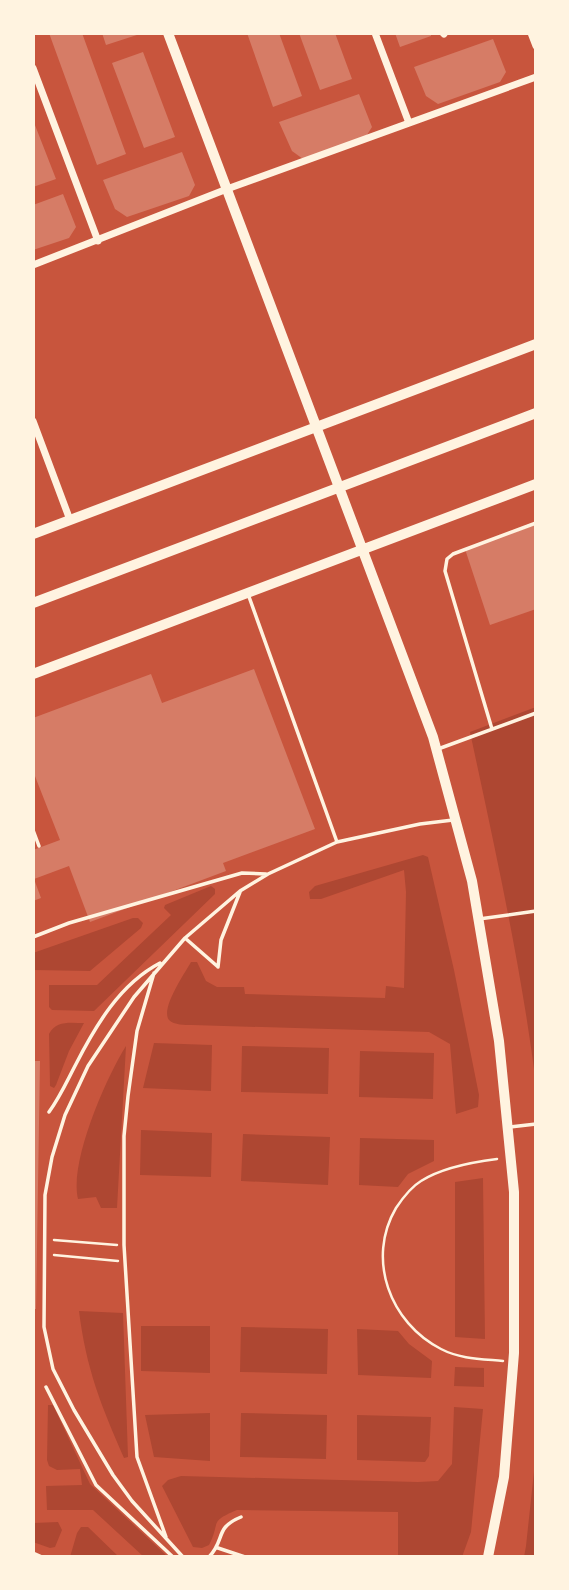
<svg xmlns="http://www.w3.org/2000/svg" width="569" height="1590" font-family="'PT Sans',sans-serif">
<rect width="100%" height="100%" fill="#c8553d"/>
<!-- green -->
<path fill="#ae4732" d="M536,707V1084C521,965 495,849 470,732Z
M423,855L428,857L454,970L479,1095L478,1107L456,1114L450,1044L429,1032L192,1025C185,1025 174,1025 169,1020C160,1009 185,973 191,962H197L206,981L217,987H244L245,994L385,998L386,986L404,988L406,892L404,870L321,899H310L309,892L315,886Z
M211,886L215,889V894L94,1011L52,1010L49,1007V985H97L171,915L164,908L165,905Z
M133,918H138L143,923L141,928L90,971L33,970V953Z
M84,1023L69,1051L56,1085L54,1088L50,1086L49,1034C56,1020 70,1023 84,1023Z
M154,1043L212,1045L211,1091L143,1088Z
M126,1046L117,1208H101L96,1197L78,1199C69,1162 106,1078 126,1046Z
M242,1046L329,1048L328,1094L241,1092Z
M360,1051L434,1053L433,1099L359,1097Z
M141,1130L212,1133L211,1177L140,1175Z
M243,1134L330,1137L328,1185L241,1181Z
M360,1138L434,1140V1161L408,1174L398,1187L359,1185Z
M483,1178L485,1339L455,1337V1182Z
M79,1311L123,1313L128,1457L124,1458C101,1406 86,1368 79,1311Z
M141,1326H210V1373L141,1371Z
M241,1327L328,1329L327,1374L240,1372Z
M357,1329L398,1331L409,1344L432,1361L431,1378L358,1375Z
M455,1367L484,1368V1387L454,1386Z
M48,1405H53L90,1484L168,1557H144L93,1510H47L46,1486L82,1485L80,1469L57,1470L49,1466L47,1460Z
M454,1407L483,1409L471,1532L462,1557H398V1512L237,1510C208,1522 221,1522 209,1545L202,1548L193,1547L162,1486L168,1480L181,1476L418,1482L438,1481L452,1464Z
M210,1413V1461L154,1457L145,1415Z
M241,1413L327,1415L326,1459L240,1457Z
M357,1415L431,1417L429,1456L425,1462L357,1460Z
M536,1453V1557H524L526,1546Z
M58,1522L62,1530L55,1547L50,1548L33,1542V1523Z
M81,1527H88L119,1557H70L77,1533Z"/>
<!-- building -->
<path fill="#d67c66" d="M49,33H82L126,154L97,165Z
M102,33H140V34L106,45Z
M247,33H279L302,96L273,107Z
M299,33H335L352,79L320,90Z
M395,33H431V36L400,47Z
M493,39L506,72L500,82L438,104L426,96L414,67Z
M143,52L175,137L144,148L112,63Z
M359,94L372,127L365,138L303,159L292,151L279,122Z
M33,120L56,179L33,187Z
M182,152L195,185L189,196L127,217L115,209L103,180Z
M63,194L76,227L69,238L33,250V205Z
M536,525V609L490,625L465,549Z
M254,669L315,829L223,863L226,871L90,922L69,866L34,879L41,898L33,901V850L60,840L33,771V718L151,674L162,703Z
M33,1061H40L36,1309H33Z"/>
<g fill="none" stroke-linecap="round" stroke-linejoin="round">
<!-- path -->
<path stroke="#fff3e0" stroke-width="2.5" d="M497,1159C473,1162 443,1167 421,1181C411,1187 402,1199 396,1208C366,1259 390,1323 441,1349C460,1359 482,1359 503,1361
M54,1240L117,1245
M54,1255L118,1261"/>
<!-- service -->
<path stroke="#fff3e0" stroke-width="3.5" d="M248,594L337,842
M492,729L445,571L447,559L453,554L536,523
M438,749L536,713
M33,830L39,846
M479,919L536,911
M33,937L69,923L242,873L266,874
M185,938L217,966
M218,967L221,940L240,892
M154,973L137,1031L128,1096L124,1136V1245L137,1457L166,1537
M49,1112C60,1097 67,1081 76,1064C96,1025 120,984 160,963
M510,1127L536,1124
M46,1387L96,1485L173,1557
M218,1548L245,1557
M33,1553L42,1557
M183,1557L132,1501L113,1475L74,1410L53,1369L44,1327L45,1195L52,1157L65,1115L88,1066L134,997L185,938L240,891L268,874L337,842L420,824L453,820
M209,1557C226,1539 214,1528 241,1517"/>
<!-- minor -->
<path stroke="#fff3e0" stroke-width="7" d="M375,33L409,123
M443,33L444,34
M531,33L536,46
M33,68L98,241
M33,265L227,189L536,77
M33,421L70,520"/>
<!-- secondary -->
<path stroke="#fff3e0" stroke-width="10" d="M168,33L433,737L472,881L499,1041L514,1192V1353L504,1477L488,1557
M33,534L536,344
M33,603L536,413
M33,674L536,484"/>
</g>
<!-- border -->
<rect width="569" height="1590" fill="none" stroke="#fff3e0" stroke-width="70"/>
</svg>
